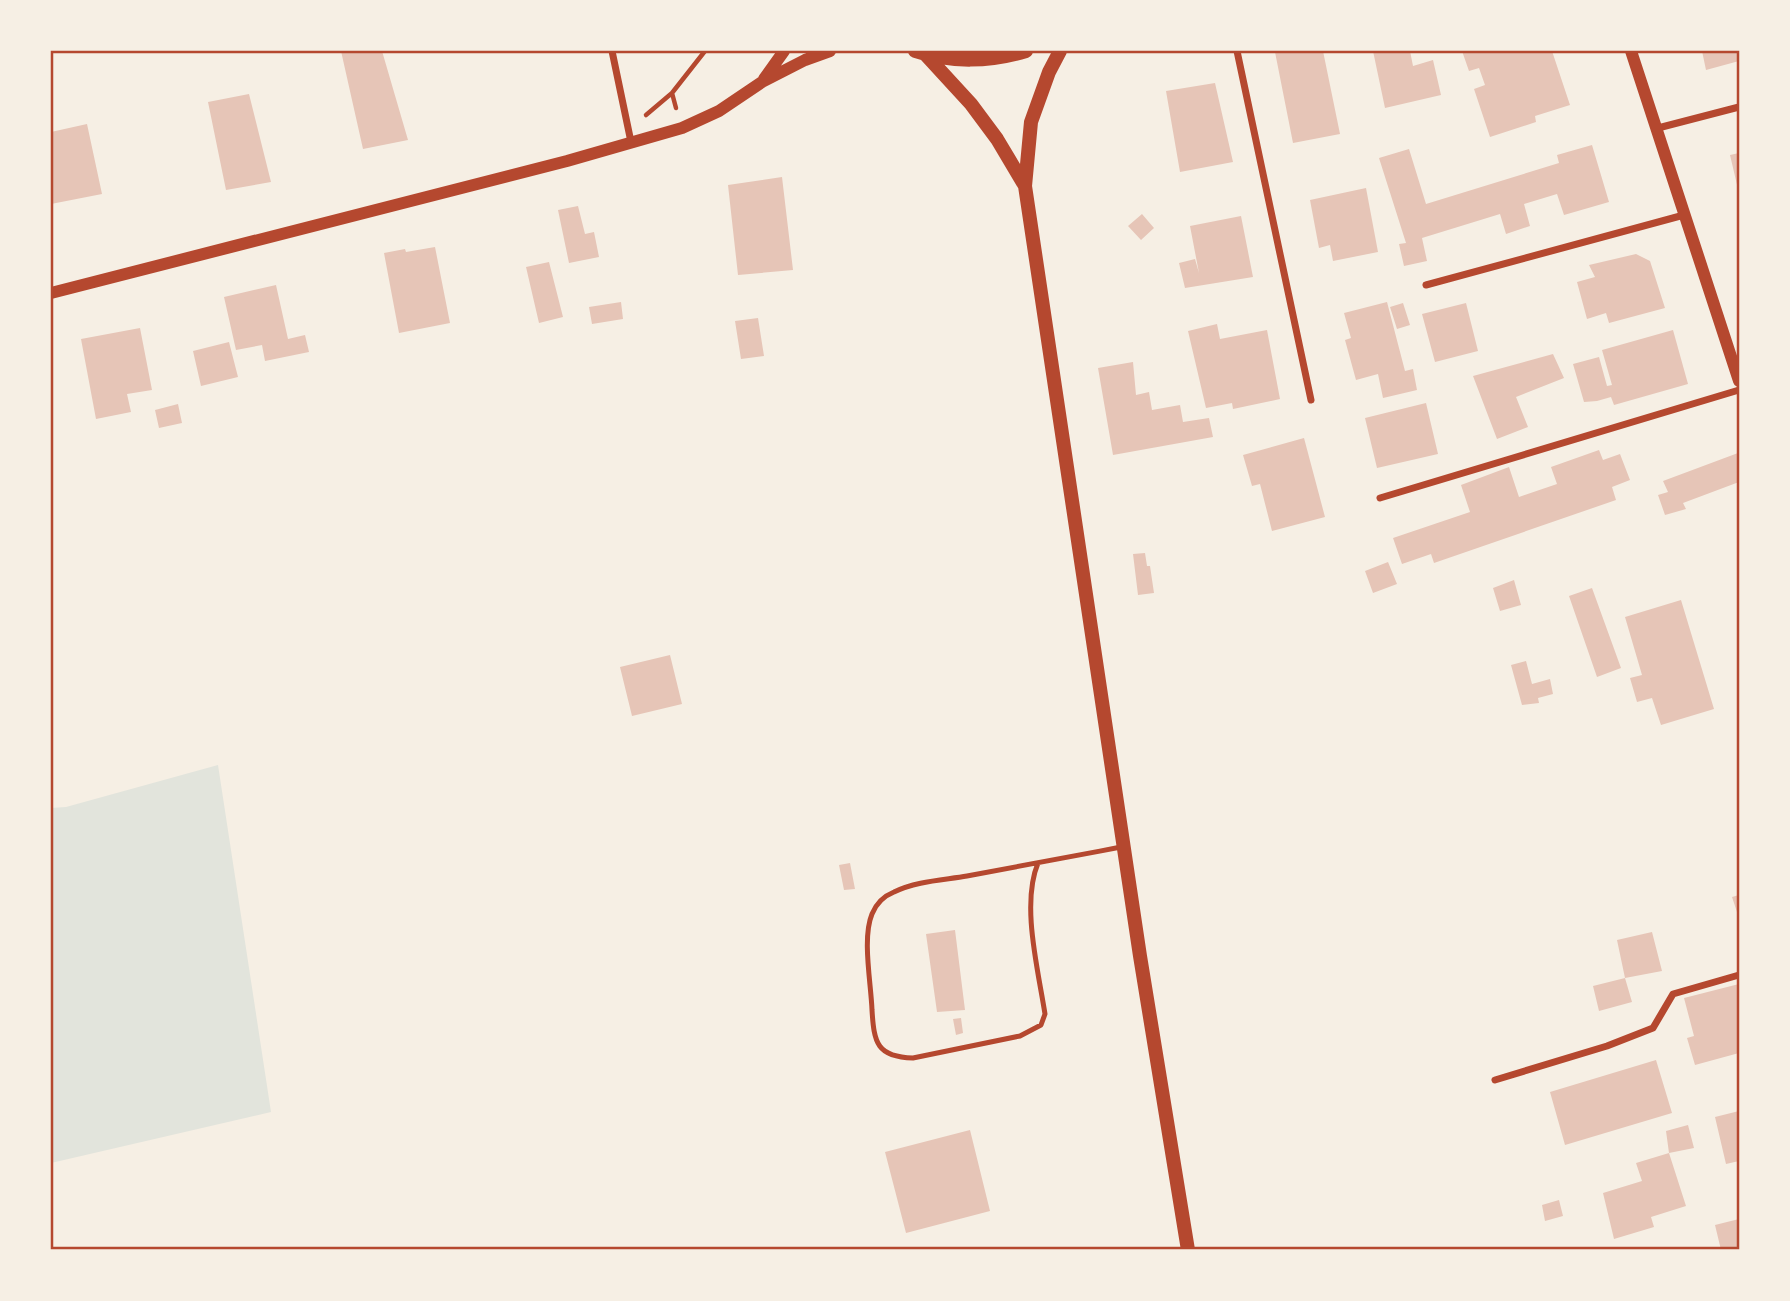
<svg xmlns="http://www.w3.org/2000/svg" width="1790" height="1301" font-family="Literata,serif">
<rect width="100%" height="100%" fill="#f6efe4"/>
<!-- green -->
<path fill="#e2e4dc" d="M218,765L271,1112L51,1163V808L66,807Z"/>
<!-- building -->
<path fill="#e6c5b7" d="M341,51H382L408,140L363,149Z
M1279,51H1323L1340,134L1293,143L1275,52Z
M1373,51H1410L1413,66L1433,60L1441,95L1385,108Z
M1462,51H1552L1570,105L1535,116L1536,122L1490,137L1474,89L1485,85L1479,68L1469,71Z
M1702,51H1739V61L1706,70Z
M1215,83L1233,162L1180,172L1166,91Z
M249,94L271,182L226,190L208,102Z
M87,124L102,194L51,204V132Z
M1592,145L1609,202L1564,215L1557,194L1524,204L1530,226L1506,234L1500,214L1422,238L1427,261L1404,266L1399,244L1406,243L1379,158L1409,149L1426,204L1559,163L1557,155Z
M1739,153V189H1738L1730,155Z
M782,177L793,270L738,275L728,185Z
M1366,188L1378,252L1333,261L1330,245L1319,248L1310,200Z
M578,206L585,234L594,232L599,257L569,263L558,210Z
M1142,214L1154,228L1141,240L1128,226Z
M1241,216L1253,277L1185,288L1179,263L1195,259L1199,273L1190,226Z
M435,247L450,323L399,333L384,253L405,249L406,252Z
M1636,254L1650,261L1665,308L1609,323L1606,313L1587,319L1577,282L1595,277L1589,265Z
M549,262L563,317L539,323L526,267Z
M276,285L288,339L305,335L309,352L265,361L262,345L236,350L224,297Z
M621,302L623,319L592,324L589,307Z
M1387,302L1405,371L1413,369L1417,390L1383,398L1378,374L1356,380L1345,340L1351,338L1344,313Z
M1403,303L1410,325L1397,329L1390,307Z
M1466,303L1478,351L1435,362L1422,314Z
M758,318L764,356L741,359L735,321Z
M1217,324L1220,339L1267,330L1280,399L1233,409L1232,403L1206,408L1188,331Z
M140,328L152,390L127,394L131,412L96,419L81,339Z
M1673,330L1688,384L1614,405L1611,397L1597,401L1584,402L1573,364L1599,357L1607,386L1612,385L1602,350Z
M229,342L238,377L201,386L193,351Z
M1553,354L1564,378L1516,397L1528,427L1497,439L1473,376Z
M1133,362L1136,395L1149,392L1152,410L1180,405L1183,422L1209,418L1213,437L1113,455L1098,368Z
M1426,403L1438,454L1377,468L1365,418Z
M178,404L182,423L159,428L155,410Z
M1304,438L1325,517L1272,531L1260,484L1252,486L1243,455Z
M1599,450L1603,460L1620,454L1630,480L1612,487L1616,500L1434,563L1431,554L1402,564L1393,538L1470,512L1461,485L1509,467L1519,497L1557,484L1551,467Z
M1738,453L1739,482L1683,503L1686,509L1665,515L1658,495L1668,492L1663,481Z
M1145,553L1147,566H1150L1154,593L1138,595L1133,554Z
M1388,562L1397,584L1373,593L1365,571Z
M1514,580L1521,605L1500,611L1493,588Z
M1592,588L1621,668L1597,677L1569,596Z
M1681,600L1714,709L1661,725L1652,698L1637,702L1630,678L1642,675L1625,617Z
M670,655L682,704L632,716L620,667Z
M1526,661L1532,684L1550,679L1553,694L1538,698L1539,703L1522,705L1511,665Z
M850,863L855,889L844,890L839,865Z
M1739,895V918L1732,897Z
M955,930L965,1010L937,1012L926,934Z
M1652,932L1662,971L1625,978L1632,1002L1599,1011L1593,986L1625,978L1617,940Z
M1739,984V1053L1695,1065L1687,1038L1694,1036L1684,998Z
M961,1018L963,1033L956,1035L953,1019Z
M1656,1060L1672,1113L1565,1145L1550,1092Z
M1739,1111V1161L1726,1164L1715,1117Z
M1688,1125L1694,1148L1669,1153L1686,1206L1651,1217L1654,1227L1614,1239L1603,1193L1642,1181L1636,1163L1669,1153L1666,1131Z
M970,1130L990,1211L906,1233L885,1152Z
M1559,1200L1563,1216L1545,1221L1542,1205Z
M1739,1219V1250H1721L1715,1225Z"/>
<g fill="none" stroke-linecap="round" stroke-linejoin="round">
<!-- path -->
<path stroke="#b5482f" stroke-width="4.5" d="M676,108L672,93L705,51
M646,115L672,93"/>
<!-- service -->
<path stroke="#b5482f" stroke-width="5" d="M1038,863C1021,904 1038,969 1045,1014L1041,1025L1020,1036L913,1058C877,1057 874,1043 872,1010C871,983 862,938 872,914C876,904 884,896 894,892C916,881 944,880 967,876C1019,866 1070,857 1121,847"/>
<!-- minor -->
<path stroke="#b5482f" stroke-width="7" d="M612,51L631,142
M1237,51L1311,400
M1658,128L1739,107
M1426,285L1684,215
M1380,498L1739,390
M1495,1080L1607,1046L1653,1028L1673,994L1739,975"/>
<!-- tertiary -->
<path stroke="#b5482f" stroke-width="12" d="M1631,51L1739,381
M764,79L784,51
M51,293L567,161L682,128L719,111L762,82L805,60L830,51"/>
<!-- secondary -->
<path stroke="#b5482f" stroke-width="14" d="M915,51C950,63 991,62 1026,51
M1060,51L1049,72L1031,122L1025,186L1140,956L1188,1250
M926,55L971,104L997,139L1025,186"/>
</g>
<!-- border -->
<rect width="1790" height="1301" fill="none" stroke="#f6efe4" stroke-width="105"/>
<rect x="52" y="52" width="1686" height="1196" fill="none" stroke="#b5482f" stroke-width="2.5"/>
</svg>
